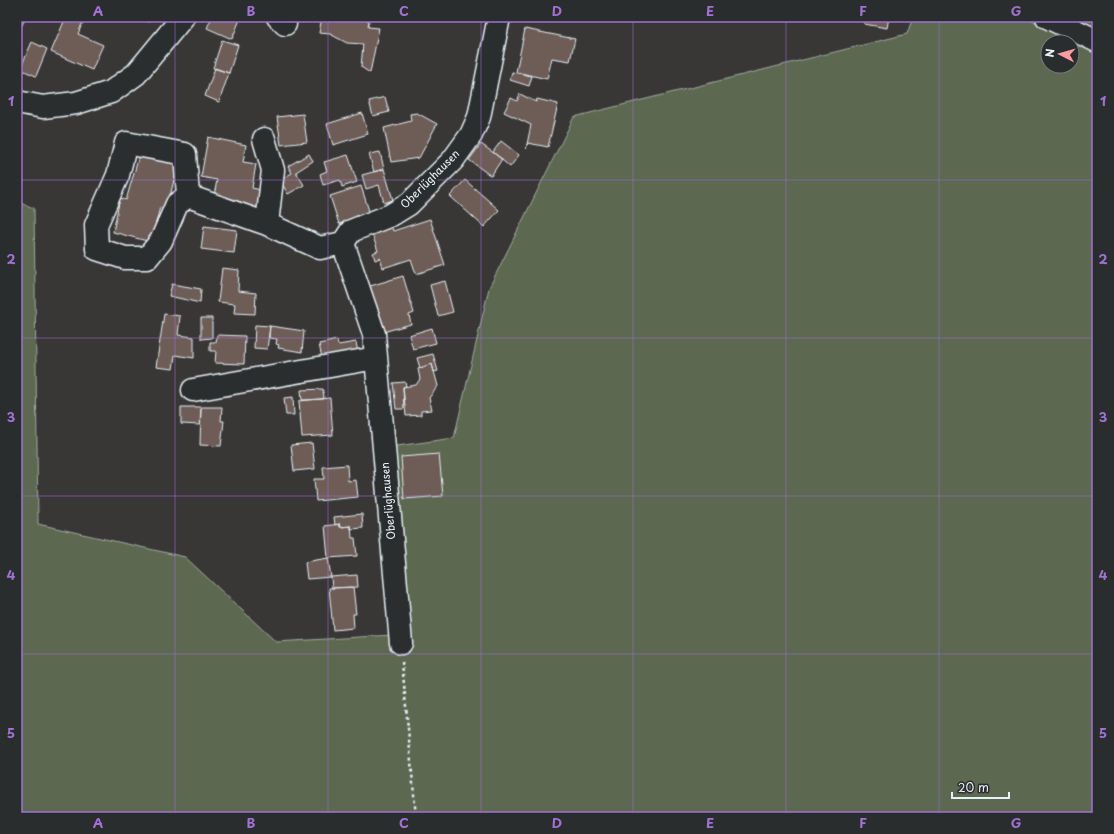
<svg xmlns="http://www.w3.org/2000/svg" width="1114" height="834" font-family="'Playpen Sans',sans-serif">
<rect width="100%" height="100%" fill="#383736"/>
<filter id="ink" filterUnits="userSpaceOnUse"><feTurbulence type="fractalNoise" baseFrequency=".025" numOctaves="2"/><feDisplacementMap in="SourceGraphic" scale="8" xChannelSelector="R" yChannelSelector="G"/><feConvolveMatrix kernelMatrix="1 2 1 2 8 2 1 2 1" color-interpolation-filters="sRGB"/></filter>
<g filter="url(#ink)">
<!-- green -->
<path fill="#5b6850" stroke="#a2aca4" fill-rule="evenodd" d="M913,17H1025L1097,52V817H17V202L34,208L38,524L185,557L276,642L410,634L390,447L454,438L489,288L574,117L907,34ZM1048,42H1072V66H1048Z
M1069,17H1097V31Z"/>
<!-- building -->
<path fill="#6e5d57" stroke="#e8f1f8" d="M17,17H26L21,27L17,26Z
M66,17L88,19H84L78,34L103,45L92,70L51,52Z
M138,17H152L149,22Z
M212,17H241L232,39L207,28Z
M322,17H347L369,20L368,27L379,28L370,73L361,67L363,44L347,43L330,34L319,33Z
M865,17H889L887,28L864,24Z
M17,26L21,27L17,37Z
M525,29L575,39L570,61L552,58L547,79L516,72Z
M222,40L238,45L229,73L213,68Z
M32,42L47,49L36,76L20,69Z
M215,68L229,73L219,102L205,96Z
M512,72L532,76L529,86L510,80Z
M520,94L536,102L537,99L558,104L548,147L528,143L526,149L531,125L504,112L511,98L517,101Z
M385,97L389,112L373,116L369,101Z
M362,113L368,134L333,145L327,124Z
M417,113L437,124L419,158L391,162L384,128L411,121L410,114Z
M303,114L307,142L281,145L277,117Z
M208,137L246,145L243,162L256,164L252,188L261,190L256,213L213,201L217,180L201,177Z
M501,141L519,155L510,167L493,152Z
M481,144L502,159L491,176L469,160Z
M380,152L384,169L374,172L369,154Z
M140,153L178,163L167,209L160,207L151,242L113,232L120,198L126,200Z
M309,154L313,161L296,172L304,185L288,194L280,180L292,173L288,166Z
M348,155L357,182L342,187L340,180L323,185L320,174L327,171L324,162Z
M384,169L393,200L384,203L379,185L366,189L362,175Z
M465,180L499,210L484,227L450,196Z
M361,186L370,214L339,224L330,196Z
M430,219L445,265L416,274L411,259L383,268L380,258L375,260L373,253L378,251L371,231L391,225L393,231Z
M204,226L237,230L234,253L201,249Z
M222,268L239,270L238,291L256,293L255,314L234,313L235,304L218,302Z
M403,276L414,313L409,315L411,324L383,332L367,287Z
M445,281L453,312L438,316L430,285Z
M172,284L201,289L200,303L169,296Z
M164,314L180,316L178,335L194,337V358L175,355L173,369L156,367Z
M201,318H212V338L201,339Z
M255,325L270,326L267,349L254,348Z
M270,326L304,331L302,352L278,348L279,345L276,344L277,339L269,338Z
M432,328L436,343L413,349L409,335Z
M217,335L245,336L244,364L215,363L216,351H210V342H216Z
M337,340L338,345L356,342L358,353L323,363L319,344Z
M433,354L438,371L434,372L432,364L420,368L417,358Z
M432,364L438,386L429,398L432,410L421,411V415L406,416L403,387L416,385L420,379L418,369Z
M405,382L406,386L403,387L404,409H396L393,383Z
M323,389L324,399L302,400L301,390Z
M293,397L294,415H286L284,398Z
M330,398L333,435L302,437L299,401Z
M181,407H201L200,425L181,424Z
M201,407H222L221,421H224L221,446L200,445Z
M312,443L315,469L294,471L291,445Z
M439,454L443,496L404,499L401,457Z
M347,465L348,481L356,480L358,497L316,501L314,479H324L323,467Z
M362,514L363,528L351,529V526L340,527V524L335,525L334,517Z
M340,524V527L351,526L352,538H355L357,556L328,558L325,526Z
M328,558L331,577L307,579L305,562Z
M357,575L358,587L332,588L331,577Z
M353,587L356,614H353L354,628L333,630L329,588Z"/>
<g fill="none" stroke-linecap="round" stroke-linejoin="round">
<!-- minor casing -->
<g stroke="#e8f1f8" stroke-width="25">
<path id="minor" d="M278,17L285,24
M1047,17L1097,41
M17,102L43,107L76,103L111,92L136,74L183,17
M264,139L273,170L267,224
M126,143L185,154L188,196L177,204L161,241L147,258H125L97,249L96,225L118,175Z
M188,196L267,224L320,248L343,243
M193,390L376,358
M401,643L374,334L343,243L351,231L391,215L409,204L453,160L471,135L479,117L499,17"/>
</g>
<!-- path -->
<path stroke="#e8f1f8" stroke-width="2.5" stroke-dasharray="3 3" stroke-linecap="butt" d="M402,662L416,817"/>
<!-- minor -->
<use href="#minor" stroke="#2a2d2e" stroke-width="22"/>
</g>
</g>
<!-- grid -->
<path fill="none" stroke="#a171d3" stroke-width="1" stroke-opacity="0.55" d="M175,17V817M328,17V817M481,17V817M633,17V817M786,17V817M939,17V817M17,180H1097M17,338H1097M17,496H1097M17,654H1097"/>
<g text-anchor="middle" stroke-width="4" stroke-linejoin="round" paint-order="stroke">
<!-- street labels -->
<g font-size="11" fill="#e8f1f8" stroke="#2a2d2e">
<text transform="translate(430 179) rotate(-45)" y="4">Oberlüghausen</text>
<text transform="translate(388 501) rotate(-95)" y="4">Oberlüghausen</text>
</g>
</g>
<!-- margin -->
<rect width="1114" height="834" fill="none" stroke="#2a2d2e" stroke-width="44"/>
<!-- north arrow -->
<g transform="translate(1060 54) rotate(276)"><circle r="19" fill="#2a2d2e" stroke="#767b7f"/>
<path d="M0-3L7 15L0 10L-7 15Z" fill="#ff9aa2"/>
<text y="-6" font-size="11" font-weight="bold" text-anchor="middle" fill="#e8f1f8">N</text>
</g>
<!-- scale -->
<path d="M952 792v6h57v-6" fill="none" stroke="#e8f1f8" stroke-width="2"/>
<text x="958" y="792" font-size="12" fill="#e8f1f8" stroke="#2a2d2e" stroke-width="3" paint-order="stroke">20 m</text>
<rect x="22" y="22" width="1070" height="790" fill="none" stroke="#a171d3" stroke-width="1.5"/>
<g font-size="13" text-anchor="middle" font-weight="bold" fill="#a171d3">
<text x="98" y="16">A</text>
<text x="251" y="16">B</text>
<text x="404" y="16">C</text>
<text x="557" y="16">D</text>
<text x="710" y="16">E</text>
<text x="863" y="16">F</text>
<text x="1016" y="16">G</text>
<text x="11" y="106">1</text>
<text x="1103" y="106">1</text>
<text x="11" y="264">2</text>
<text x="1103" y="264">2</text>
<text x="11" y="422">3</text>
<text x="1103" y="422">3</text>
<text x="11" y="580">4</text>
<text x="1103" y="580">4</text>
<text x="11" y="738">5</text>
<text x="1103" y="738">5</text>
<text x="98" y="828">A</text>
<text x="251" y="828">B</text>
<text x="404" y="828">C</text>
<text x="557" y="828">D</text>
<text x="710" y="828">E</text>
<text x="863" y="828">F</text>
<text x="1016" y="828">G</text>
</g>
</svg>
